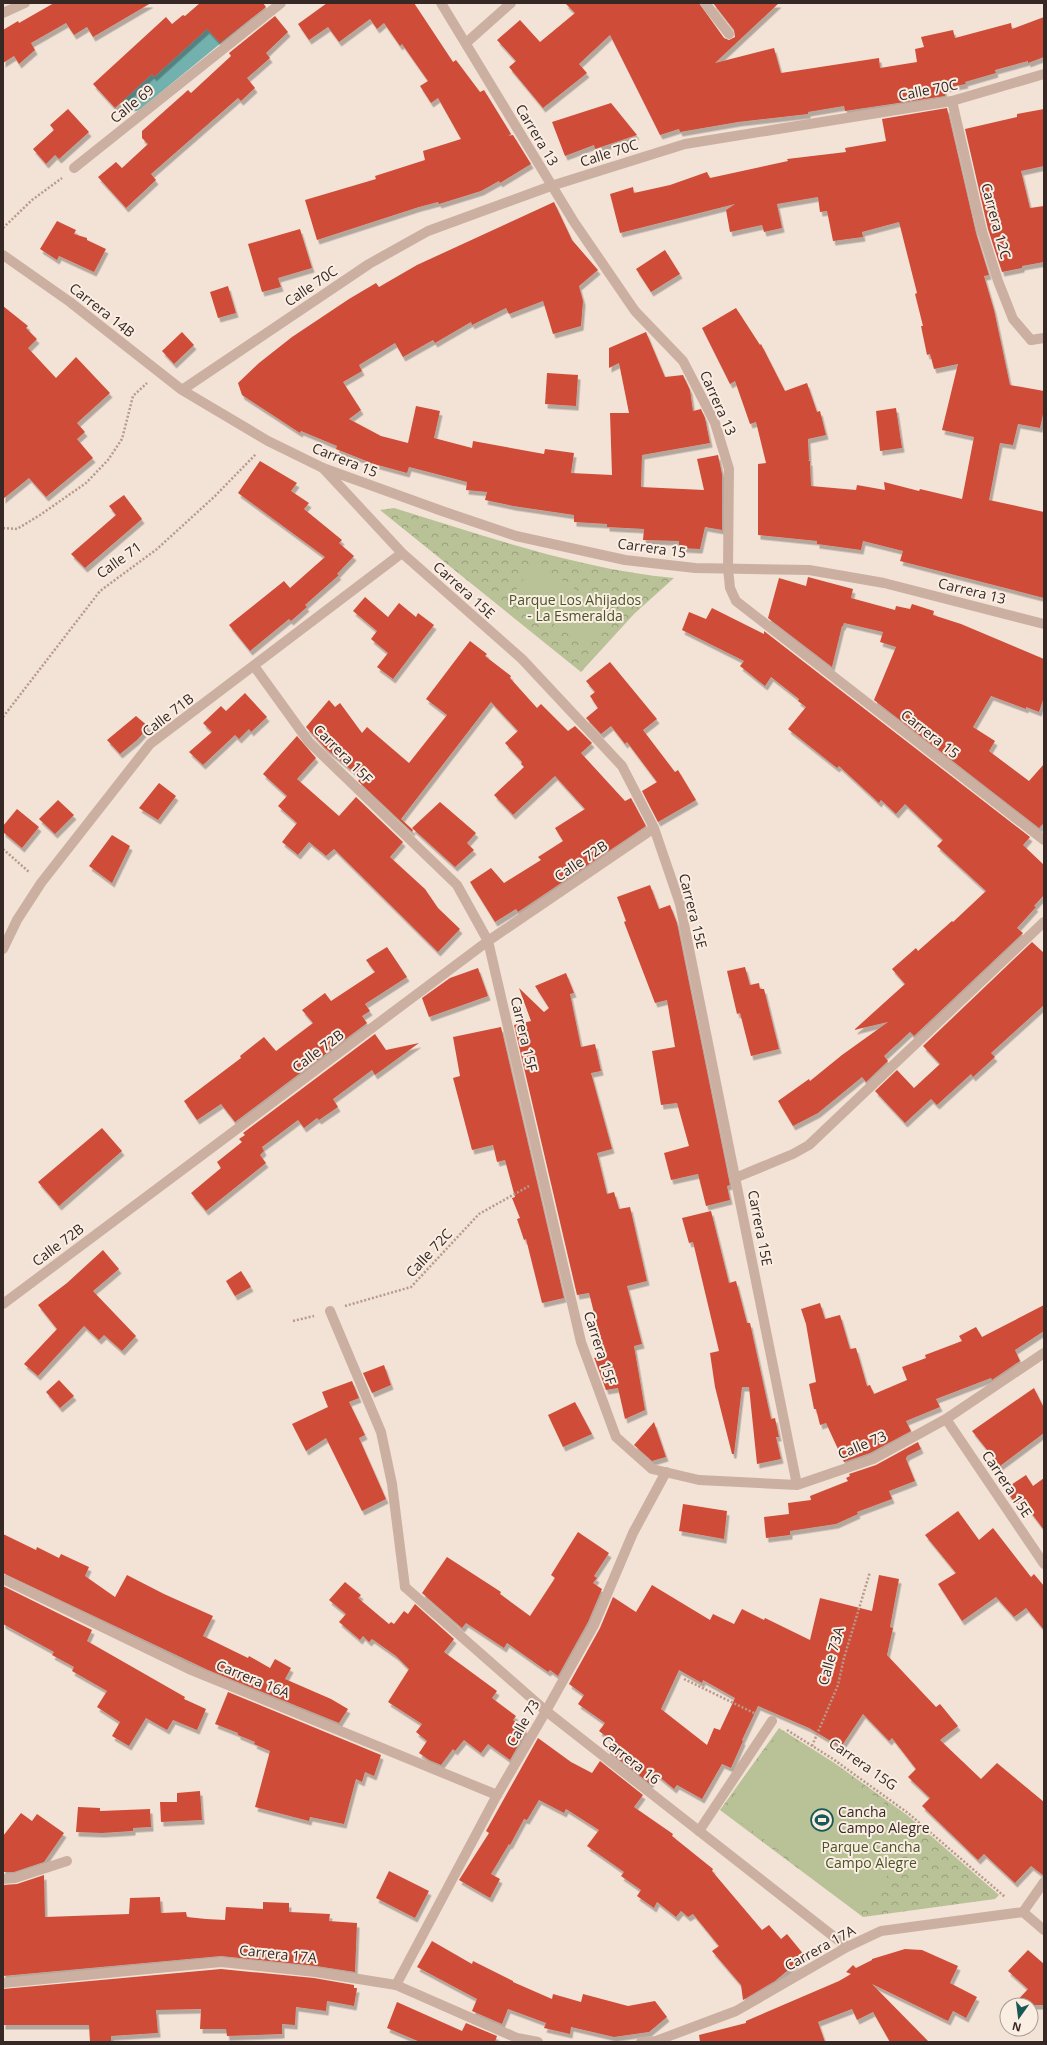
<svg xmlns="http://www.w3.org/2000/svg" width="1047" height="2045" font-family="'Open Sans',sans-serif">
<defs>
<pattern id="park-crowns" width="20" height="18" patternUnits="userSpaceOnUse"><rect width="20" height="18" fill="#b8c296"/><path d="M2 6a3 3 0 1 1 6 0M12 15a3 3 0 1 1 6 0" fill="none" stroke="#969e7a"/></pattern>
<filter id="shadow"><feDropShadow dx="2.5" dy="4.5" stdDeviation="0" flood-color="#0004"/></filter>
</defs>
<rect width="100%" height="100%" fill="#f3e2d6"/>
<!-- park -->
<path fill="url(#park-crowns)" d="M394,508C485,536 578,569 674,578L634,614L581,672L380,510Z
M779,1728L833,1762L907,1815L999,1895L995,1899L863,1917L720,1810Z"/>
<!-- pitch -->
<path fill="#b8c296" d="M536,562L612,615L588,648L512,595Z
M781,1730L920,1829L862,1912L724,1810Z"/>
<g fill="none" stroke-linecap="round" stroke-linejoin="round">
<!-- canal -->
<path stroke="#73b1ae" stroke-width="25" d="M133,99L250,3"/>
</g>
<!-- building -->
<path fill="#cf4d38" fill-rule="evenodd" filter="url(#shadow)" d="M54,3H151L93,37L87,27L74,35L66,23L31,43L35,50L19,64L14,56L3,63V30L18,21L19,23Z
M200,3H263L266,7L220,43L207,29L154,77L152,74L115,108L93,84L166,17L172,24L183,15L185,16Z
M327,3H414L453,62L456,60L480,92L484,90L511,134L508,136L513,135L531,164L500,183L499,181L481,191L439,204L438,202L419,207L317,240L305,200L376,179L375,176L425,160L423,151L461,139L438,98L431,103L420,86L428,81L402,44L400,46L384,23L377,29L370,19L339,42L328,27L309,40L298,24Z
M565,3H699L724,38L729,40L735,37L734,30L713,3H779L715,63L774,48L781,73L879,58L880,68L917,62L915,49L924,47L921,37L953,30L955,38L1011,23L1012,29L1044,17V57L1028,63V61L995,70L996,73L965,82L966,84L944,88L945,96L845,111L844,106L808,112V114L738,122L680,132L679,129L660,135L610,35L579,64L587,73L543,108L509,67L516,61L497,40L520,20L540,42L575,13Z
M275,16L288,32L266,53L270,58L247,78L255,88L241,101L238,98L151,174L156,180L126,208L98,177L116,162L122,168L148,144L142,138V131L188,90L191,93L231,56L229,53Z
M611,103L637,135L595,149L594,145L565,156L552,122Z
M947,108L976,233L989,275L984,276L994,310L1010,385L1044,391V410L1040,428L1018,424L1013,445L1000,443L989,500L1044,512V598L900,561L903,551L863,541L861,550L817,544V541L758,535V464L766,463L756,422L750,424L735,381L730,384L702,328L736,308L760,345L761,344L785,391L807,383L817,412L820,411L826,435L808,439L809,460L808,461H810L811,486L856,490L857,485L885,490L884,482L919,491L920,489L962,499L974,437L942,430L958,364L934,369L930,354L927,355L921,326H923L915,294L917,293L899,222L862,232L863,237L833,241L827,211L820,212L818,197L777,204L782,228L764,232L762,225L730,232L726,210L735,204L620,233L610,194L633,187L634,193L670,185L707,172L710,178L788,161L787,159L846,152L845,148L886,141L882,119Z
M68,109L89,132L59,159L55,155L46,164L33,149L54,130L50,125Z
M1044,109V166L1021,171L1030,208L1044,206V262L1022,266V268L1002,272L988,229L965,129L1017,117V114Z
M554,202L572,240L598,270L579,286L583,301L581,326L553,334L543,301L509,314L506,308L472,325L471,322L435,343L433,340L403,357L395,343L359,365L362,371L343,382L361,410L349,419L381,436L408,443L416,406L440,411L434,438L472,448L473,441L544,454L545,449L574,453L571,473L612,475L610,413H629L619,363L609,368V348L646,332L665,377L683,375L690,390L693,411L701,409L705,418L710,443L642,455L641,487L704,490L697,459L718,455L722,474V530L705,527L700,549L679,548V541L643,540L644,529L607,527V524L574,522V515L513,506L485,500L487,492L466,490L467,482L409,467L407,473L374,464L336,449L337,446L301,431L300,433L242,395L238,383L259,363L292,337L349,299L376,283L379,287L417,265Z
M57,221L76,230L74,234L87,238V240L106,249L94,272L59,256L57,260L40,249Z
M300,229L312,268L278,278L281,287L262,292L248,244Z
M665,250L680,274L651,292L636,269Z
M228,286L236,313L218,318L210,292Z
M3,306L28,326L26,328L37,339L28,348L56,378L76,357L110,393L77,423L85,432L77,439L93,458L46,497L29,478L3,499Z
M182,332L194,345L174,364L162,351Z
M547,373L578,375L576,406L545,404Z
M896,408L902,448L880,451L876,411Z
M260,461L297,483L291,491L309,503L304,509L342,540L339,543L354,556L337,574L339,575L305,605L307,607L291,621L289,619L250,651L229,625L284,581L290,588L325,557L238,493Z
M124,495L142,519L85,568L71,554L116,515L109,506Z
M808,577L853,589L851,598L895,610L896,606L910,609L912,604L934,611L933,615L961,624L1044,659V697L1039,712L1026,707V709L991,696L973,727L995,741L989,751L1029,781L1044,764V823L1039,828L874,700L896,647L880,642L883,632L844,623L843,626H842L832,667L768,618L779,578L806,586Z
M365,597L388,617L399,603L416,617L418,613L434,625L393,679L377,667L388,653L371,639L377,631L353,611Z
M712,608L764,634V631L1030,837L1023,845L1044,865V895L1034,906L1036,907L1017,928L1023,933L914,1036L910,1032L884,1056L888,1061L866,1082L862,1077L818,1113L793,1126L778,1101L809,1079L810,1081L842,1055L888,1022L854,1030L905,984L892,969L916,948L918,951L952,921L953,922L986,891L937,846L943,840L905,804L896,814L881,800L879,803L839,766L837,768L788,729L806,707L798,701L799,699L771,677L765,686L740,666L744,661L682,630L689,612L706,619Z
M470,641L487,654L485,656L511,676L510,678L537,708L541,704L568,731L575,726L592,743L581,753L625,801L631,798L646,826L518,912L516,909L495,922L470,882L491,868L504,883L541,860L538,857L563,841L555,828L585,809L555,776L513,815L494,795L524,767L521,764L522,762L505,743L518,731L491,702L401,819L413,830L412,832L358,781L361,778L325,748L306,727L329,700L335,707L340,703L362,733L367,727L409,763L447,715L426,699Z
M610,662L657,719L643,730L675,772L678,770L696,800L658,822L642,791L657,782L627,742L625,744L611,726L601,734L586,718L598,708L590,696L595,692L586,681Z
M245,693L267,717L251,732L249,729L239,739L235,735L203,765L189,752L212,732L203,723L221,706L226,711Z
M136,716L149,727L137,740L120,754L107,740Z
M297,736L316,758L297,779L339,816L356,797L403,842L390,857L425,889L438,908L460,929L438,952L334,849L326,856L309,842L298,855L282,842L297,823L278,806L287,796L263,774Z
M159,783L176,796L158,820L139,808Z
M58,800L74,815L55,834L39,819Z
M440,802L476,833L467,843L474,850L455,867L412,828Z
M17,809L39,827L22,848L3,832V826Z
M112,835L130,846L112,883L89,866Z
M650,885L659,909L670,905L677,923L730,1185L727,1186L730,1200L706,1206L698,1174L671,1180L664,1153L689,1146L677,1103L661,1105L652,1051L675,1047L667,1000L655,1003L624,922L626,921L617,897Z
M1032,942L1044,953V1005L991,1053L995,1057L973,1077L971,1074L937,1105L931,1099L905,1123L875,1091L897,1070L914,1088L940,1064L923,1046Z
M387,947L407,977L365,1004L370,1011L362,1016L367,1023L235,1122L221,1104L197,1120L184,1101L241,1058L240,1056L264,1037L276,1051L313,1023L302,1010L325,993L331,1001L375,972L366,960Z
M745,967L750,985L759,983L760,989H764L779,1049L751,1056L740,1013L737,1014L727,971Z
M478,968L488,996L429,1017L422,998L450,978Z
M566,973L574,993L570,994L581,1047L595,1044L601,1071L591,1073L612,1149L597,1153L607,1194L614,1192L619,1209L630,1207L647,1281L627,1286L642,1344L634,1346L645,1410L625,1419L618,1388L606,1390L595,1360L594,1358L605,1356L589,1293L577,1295L514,1025L531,1021L519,988L544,1012L549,1008L535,986Z
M501,1027L564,1298L542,1303L526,1239L524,1240L517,1219L520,1218L512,1198L515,1197L505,1160L497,1162L493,1145L472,1150L453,1078L460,1076L453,1037Z
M375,1034L386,1050L419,1043L375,1075L372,1070L333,1099L338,1107L319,1120L317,1118L304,1128L298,1120L262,1147L264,1151L260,1155L266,1163L206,1211L191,1193L221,1168L217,1162L242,1142L239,1139L245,1135L243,1133Z
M102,1128L122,1151L59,1206L38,1182Z
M711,1211L729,1283L736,1281L747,1323H750L771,1419L775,1418L779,1437H776L781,1459L757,1464L749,1387H742L734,1454H732L715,1387L710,1353L719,1351L693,1242L689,1243L682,1218Z
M103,1250L119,1269L93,1291L136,1336L122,1351L104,1335L99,1340L84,1326L38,1376L24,1364L57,1329L38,1305L67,1283Z
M241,1271L251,1287L235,1296L226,1281Z
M820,1303L825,1319L840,1315L850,1349L856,1348L867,1386L870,1385L874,1394L907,1380L902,1367L926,1358L925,1355L962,1341L959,1336L976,1327L982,1337L1044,1305V1331L1015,1350L1020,1361L992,1380L991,1378L936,1399L940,1407L906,1421L911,1431L870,1453L844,1462L826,1423L820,1425L816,1409H814L809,1384L816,1382L806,1324L801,1309Z
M384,1365L391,1385L372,1393L363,1373Z
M59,1380L74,1396L60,1408L46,1392Z
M352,1381L359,1398L349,1402L365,1435L359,1438L386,1499L362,1511L326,1438L306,1451L292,1424L328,1407L322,1392Z
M1034,1388L1044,1408V1433L1000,1466L972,1431Z
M575,1402L592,1434L563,1447L548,1415Z
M654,1422L666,1457L652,1461L634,1445Z
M918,1442L921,1449L907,1456L906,1459L915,1481L889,1491L892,1499L857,1512L858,1514L836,1524L790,1531V1535L766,1538L764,1517L789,1514L788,1503L811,1500L810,1496L848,1481L846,1478L850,1476L849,1474L876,1465Z
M1026,1475L1033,1486L1044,1478V1530L1026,1506L1020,1510L1005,1489Z
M683,1504L727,1511L724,1539L679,1531Z
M958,1511L979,1540L993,1528L1031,1577L1034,1574L1044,1586V1630L1026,1608L1014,1617L996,1597L962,1621L938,1584L956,1573L925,1535Z
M578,1532L609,1553L594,1576L597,1578L593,1583L602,1589L588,1622L558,1676L550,1670L548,1672L507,1643L504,1648L466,1623L462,1628L422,1593L447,1557L501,1592L500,1594L530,1616L555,1578L551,1575Z
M3,1534L36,1550L37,1547L59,1558L61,1554L89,1567L85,1576L115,1597L127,1575L164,1594L213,1616L203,1636L248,1658L249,1656L270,1668L275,1659L291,1668L285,1679L331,1699L348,1709L339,1723L208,1670L3,1573Z
M879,1575L899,1579L890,1627L893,1628L887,1655L936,1707L940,1704L958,1726L940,1740L981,1779L997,1763L1044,1802V1876L1031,1866L1015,1883L984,1854L978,1860L922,1806L930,1798L908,1777L916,1769L892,1738L889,1741L863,1714L841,1747L809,1728L758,1706L742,1740L743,1741L731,1768L722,1764L702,1799L677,1785L674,1789L657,1775L650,1784L607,1750L612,1741L599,1731L605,1723L578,1704L584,1695L569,1684L600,1628L613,1597L636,1612L652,1585L710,1620L713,1614L734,1624L742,1609L764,1620L765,1618L810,1640L820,1598L872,1611ZM679,1670L702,1683L703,1680L735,1698L720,1730L714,1728L707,1745L661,1709Z
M345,1582L361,1595L358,1598L389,1624L391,1622L394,1624L404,1611L408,1614L415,1604L454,1639L444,1652L497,1691L492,1698L516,1716L513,1720L527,1730L510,1760L488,1744L481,1753L464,1740L455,1751L453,1749L441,1765L429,1760L419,1753L427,1741L416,1732L422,1724L388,1702L409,1669L396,1656L372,1639L369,1642L363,1636L360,1640L339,1622L346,1614L329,1600Z
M3,1586L92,1630L87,1641L185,1697L184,1699L206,1709L197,1730L173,1720L167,1730L146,1718L129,1746L112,1736L120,1722L97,1707L107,1691L72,1671L74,1667L52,1655L54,1652L3,1624Z
M228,1692L381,1755L374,1776L365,1772L362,1782L356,1779L344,1824L310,1817L309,1821L255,1807L270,1751L254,1744L255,1742L238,1735V1733L215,1724Z
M538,1738L571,1762L592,1773L600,1761L643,1795L634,1807L673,1834L672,1836L713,1869L712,1871L762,1930L769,1925L781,1939L787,1934L805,1956L775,1981L743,2000L741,1985L712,1951L719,1946L693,1914L688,1917L681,1911L676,1917L657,1902L654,1908L637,1896L641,1890L621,1876L624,1872L587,1846L599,1830L566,1809L564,1813L539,1800L527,1820L524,1819L510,1845L509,1844L491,1874L500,1879L490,1898L459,1880L489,1833L486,1831Z
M200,1791L202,1820L161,1822L160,1802H177V1793Z
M78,1807L100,1808V1811L150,1809L151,1827L133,1828V1831L102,1833L76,1832Z
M21,1813L32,1821L37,1814L64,1833L44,1862L14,1872H3V1836Z
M389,1871L429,1891L415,1918L376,1898Z
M44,1875L45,1917L129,1914L130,1898L160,1897L161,1913L186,1912L187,1917L206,1919L225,1920L226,1907L263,1909V1902L289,1903V1912L330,1914L329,1921L357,1923L355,1972L316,1966L221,1956L3,1976V1885L17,1884Z
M432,1941L472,1964L473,1961L513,1981V1982L552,1999L553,1994L581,2002L583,1994L628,2006L655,2001L667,2017L649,2032L614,2037L571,2027L570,2034L544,2028L546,2023L508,2009L502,2024L472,2011L477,1999L417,1967Z
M905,1949L922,1950L958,1966L950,1983L977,1997L966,2018L953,2011L948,2021L872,1984L929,2042H890L873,2012L857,2020L852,2009L818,2022L825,2042H700L699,2035L746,2023V2021L839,1981L851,1974L846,1972L853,1965L856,1968L872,1960V1959Z
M1028,1950L1044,1964V2005H1013L1028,1989L1008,1971Z
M221,1969L314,1978L354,1985V1988H357L354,2006L327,2001L326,2011L296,2007L295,2025L282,2024V2034L227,2036L226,2029H200L201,2009L156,2010L158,2033L111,2036V2042H90L89,2025H3V1989Z
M397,2002L462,2031L466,2023L497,2036L495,2042H420L387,2028Z"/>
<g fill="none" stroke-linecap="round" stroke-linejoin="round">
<!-- path -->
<path stroke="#b79a8c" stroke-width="2.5" stroke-dasharray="2 2" stroke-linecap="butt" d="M3,228L32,200L62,178
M3,528L17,529L40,515L86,483L108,460L122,439L133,396L147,383
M3,717L100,591L157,549L214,497L256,454
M3,849L29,872
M345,1306L411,1287L479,1214L529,1186
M293,1321L314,1316
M684,1679L756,1714
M787,1730L833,1759L908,1813L1005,1897
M812,1746L838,1685L844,1658L870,1572"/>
<!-- service -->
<path stroke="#cbb0a2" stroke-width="10" d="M705,3L729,34
M3,13L25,3
M952,101L982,231L998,281L1013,319L1031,340
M74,168L281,3
M330,1311L381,1432L392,1484L405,1587
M699,1831L772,1721
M396,1985L497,1795L546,1711L594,1625L633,1533L666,1472"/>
<!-- minor -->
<path stroke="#cbb0a2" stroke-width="10" d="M441,3L574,222L635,311L683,361L715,423L729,469L728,568L730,588L736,601L1044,840
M466,43L511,3
M1031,340L1044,338
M323,468L402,553L522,659L622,766L654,828L680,904L797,1485
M254,666L309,742L457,885L488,941L581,1342L616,1437L652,1469L699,1480L797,1485L873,1459L946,1419L1044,1353
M3,949L17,920L41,883L150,744L402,553
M735,1178L793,1154L809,1145L1044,922
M3,1304L488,941L654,828
M946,1419L1044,1564
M3,1579L189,1669L497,1795
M405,1587L546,1711L847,1947
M3,1879L15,1878L67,1861
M1023,1912L1044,1882
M1023,1912L1044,1930
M3,1983L221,1962L315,1972L396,1985L517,2038L538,2042
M641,2042L656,2041L736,2011L847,1947L881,1931L1023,1912"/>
<!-- tertiary -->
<path stroke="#cbb0a2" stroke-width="10" d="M3,255L70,302L182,390L268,441L323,468L442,511L516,536L625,560L695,568L809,570L884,583L1044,624
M182,390L369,264L428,231L551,186L685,144L952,101L1044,74"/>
</g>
<!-- icons -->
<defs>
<g id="stadium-ring" transform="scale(1.15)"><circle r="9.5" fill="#faede2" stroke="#185957" stroke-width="1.5"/><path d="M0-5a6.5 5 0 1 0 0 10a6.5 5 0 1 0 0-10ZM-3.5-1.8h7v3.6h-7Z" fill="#185957"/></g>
</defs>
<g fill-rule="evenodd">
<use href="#stadium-ring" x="822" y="1820"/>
</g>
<g text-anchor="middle" stroke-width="4" stroke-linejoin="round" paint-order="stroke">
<!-- street labels -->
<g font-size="14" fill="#352825" stroke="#faede2">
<text transform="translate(928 90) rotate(-11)" y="5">Calle 70C</text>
<text transform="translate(132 104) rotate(-39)" y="5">Calle 69</text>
<text transform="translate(537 135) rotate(59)" y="5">Carrera 13</text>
<text transform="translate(609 153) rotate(-18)" y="5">Calle 70C</text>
<text transform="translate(996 221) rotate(75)" y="5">Carrera 12C</text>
<text transform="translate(311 286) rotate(-34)" y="5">Calle 70C</text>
<text transform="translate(102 310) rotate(38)" y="5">Carrera 14B</text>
<text transform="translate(718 403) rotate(66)" y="5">Carrera 13</text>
<text transform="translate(345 460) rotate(22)" y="5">Carrera 15</text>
<text transform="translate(652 548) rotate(8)" y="5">Carrera 15</text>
<text transform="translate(119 560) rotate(-36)" y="5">Calle 71</text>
<text transform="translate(464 590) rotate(42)" y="5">Carrera 15E</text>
<text transform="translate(972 591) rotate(14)" y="5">Carrera 13</text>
<text transform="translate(168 715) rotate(-38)" y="5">Calle 71B</text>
<text transform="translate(930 734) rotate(38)" y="5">Carrera 15</text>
<text transform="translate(343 754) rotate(45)" y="5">Carrera 15F</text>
<text transform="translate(581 861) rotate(-34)" y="5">Calle 72B</text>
<text transform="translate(693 911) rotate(76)" y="5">Carrera 15E</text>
<text transform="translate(524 1034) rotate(77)" y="5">Carrera 15F</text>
<text transform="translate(318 1051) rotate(-37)" y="5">Calle 72B</text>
<text transform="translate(760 1228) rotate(79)" y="5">Carrera 15E</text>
<text transform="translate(58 1245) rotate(-37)" y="5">Calle 72B</text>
<text transform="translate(429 1253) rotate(-47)" y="5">Calle 72C</text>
<text transform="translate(600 1348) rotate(72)" y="5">Carrera 15F</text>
<text transform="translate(862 1445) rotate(-23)" y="5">Calle 73</text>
<text transform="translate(1007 1484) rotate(56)" y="5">Carrera 15E</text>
<text transform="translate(831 1656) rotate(-74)" y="5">Calle 73A</text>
<text transform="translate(253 1679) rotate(22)" y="5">Carrera 16A</text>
<text transform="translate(523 1723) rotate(-60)" y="5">Calle 73</text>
<text transform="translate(631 1760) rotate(38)" y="5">Carrera 16</text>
<text transform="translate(863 1764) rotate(35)" y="5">Carrera 15G</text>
<text transform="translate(820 1948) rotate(-29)" y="5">Carrera 17A</text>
<text transform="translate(278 1954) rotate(6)" y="5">Carrera 17A</text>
</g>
<!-- park labels -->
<g font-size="14" fill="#495527" stroke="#faede2">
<text x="575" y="605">Parque Los Ahijados<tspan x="575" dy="16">- La Esmeralda</tspan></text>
<text x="871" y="1852">Parque Cancha<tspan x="871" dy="16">Campo Alegre</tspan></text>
</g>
<!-- poi labels -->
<g font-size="14" fill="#352825" stroke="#faede2" text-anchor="start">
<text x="838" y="1817">Cancha<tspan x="838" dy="16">Campo Alegre</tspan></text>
</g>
</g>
<!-- border -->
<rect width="1047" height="2045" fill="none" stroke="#352825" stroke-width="8"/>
<!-- north arrow -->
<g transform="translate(1019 2017) rotate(194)"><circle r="19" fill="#faede2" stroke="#ab9e96"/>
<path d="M0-3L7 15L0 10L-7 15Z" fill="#185957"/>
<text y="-6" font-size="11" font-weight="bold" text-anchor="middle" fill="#352825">N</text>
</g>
</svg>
